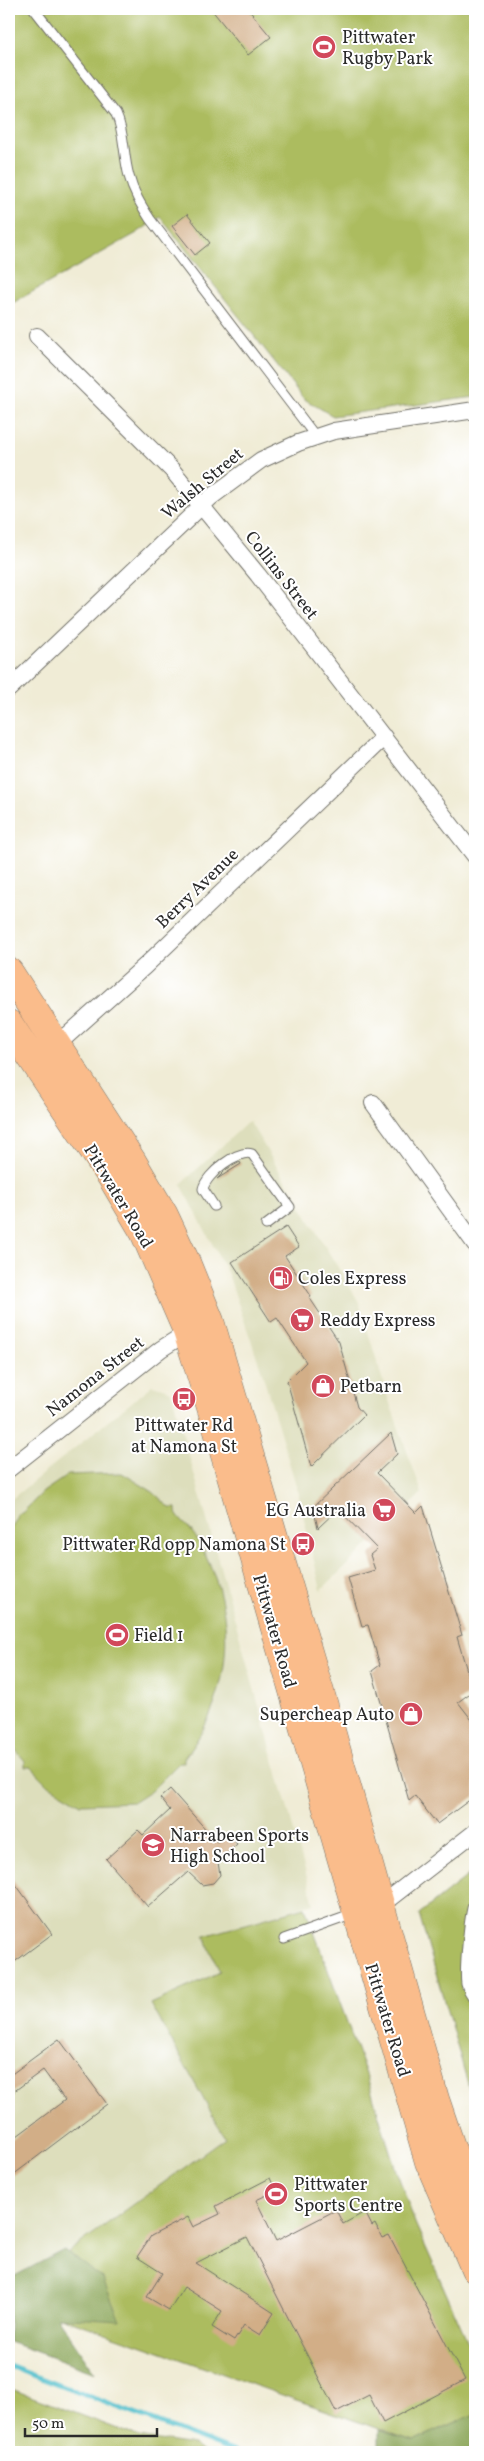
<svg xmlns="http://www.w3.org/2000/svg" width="484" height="2461" font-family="Vollkorn,serif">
<rect width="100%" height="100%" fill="#fff"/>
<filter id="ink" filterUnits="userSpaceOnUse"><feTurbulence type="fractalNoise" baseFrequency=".02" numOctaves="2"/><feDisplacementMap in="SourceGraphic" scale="10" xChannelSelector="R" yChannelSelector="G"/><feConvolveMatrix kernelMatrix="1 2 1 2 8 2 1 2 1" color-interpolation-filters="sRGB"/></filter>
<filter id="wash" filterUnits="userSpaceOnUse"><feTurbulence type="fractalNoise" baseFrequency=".0096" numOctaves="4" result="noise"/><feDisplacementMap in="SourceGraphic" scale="20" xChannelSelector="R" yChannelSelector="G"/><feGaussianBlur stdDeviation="1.12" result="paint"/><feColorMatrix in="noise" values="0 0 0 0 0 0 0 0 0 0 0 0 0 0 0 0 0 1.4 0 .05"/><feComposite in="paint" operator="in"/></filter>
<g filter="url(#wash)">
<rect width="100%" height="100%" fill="#f0ecd6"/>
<!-- built -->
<path fill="#dddebc" d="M249,1121L359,1302L388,1398L422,1493L321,1590L296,1485L260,1366L228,1274L181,1184Z
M153,1385L171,1391L314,1903L204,1936L221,1972L151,2004L225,2137L9,2295V1501Z"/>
<!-- green -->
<path fill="#acbc5f" stroke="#6c7445" d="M9,9H475V397L333,416L304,399L160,217L137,233L9,305Z
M122,1473L153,1492L170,1508H176C176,1511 176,1513 177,1515C180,1520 186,1525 190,1529C197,1538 203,1549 207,1559C239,1624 229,1702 184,1758V1762H180L151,1791L134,1802L81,1804L49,1785L31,1767H25V1761L9,1742V1530L17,1519V1514L22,1513L43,1492L68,1475Z
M475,1870V2108L419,1914Z
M305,1907L367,2077L394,2164L415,2223L475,2358V2414L413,2441L9,2299V2295L225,2138L151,2004L220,1972L204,1936Z
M9,2388L139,2437L193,2445L204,2452H9Z"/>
<!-- forest -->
<path fill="#89a456" stroke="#5a6840" d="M64,2250L103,2279L120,2321L57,2317L95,2373L9,2342V2279Z
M475,2414V2452H379V2430L413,2441Z"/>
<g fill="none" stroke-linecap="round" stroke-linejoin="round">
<!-- stream -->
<path stroke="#53c0cc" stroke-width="5" d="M9,2366L235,2452"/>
</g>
<g id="blocks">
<!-- building -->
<path fill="#d2ae87" d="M211,9H248L271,37L248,55Z
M187,214L210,243L195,255L172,226Z
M240,1162L241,1164L217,1179L227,1169Z
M286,1227L299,1247L285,1256L311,1296L309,1297L339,1342L357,1407L364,1415L311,1467L287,1381L306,1362L277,1318L271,1322L232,1262Z
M391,1433L397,1454L377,1473L416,1513L423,1506L462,1635L457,1637L473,1691L458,1702L475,1724V1796L437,1824L415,1796L409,1801L372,1671L380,1665L368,1625L362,1626L348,1578L375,1570L370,1555L377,1549L338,1509L318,1528L313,1507Z
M170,1789L217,1842L227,1833L237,1844L218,1862L220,1875L213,1883L202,1885L188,1872L148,1907L106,1859L138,1830L143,1835L170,1810L160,1798Z
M9,1875L52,1934L9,1966Z
M59,2039L107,2104L9,2178V2142L65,2100L43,2070L9,2095V2076Z
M270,2178L276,2191L256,2200L276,2241L336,2210L343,2224L365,2212L372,2226L375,2224L382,2238L389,2235L465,2380L383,2423L369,2395L336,2412L247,2237L196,2263L274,2313L260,2335L244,2325L234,2341L212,2327L222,2311L184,2287L169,2310L147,2297L162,2273L137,2257L151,2236L188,2217L193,2227L220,2214L216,2206Z"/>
</g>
</g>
<g filter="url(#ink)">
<use href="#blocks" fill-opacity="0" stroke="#706f67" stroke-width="1"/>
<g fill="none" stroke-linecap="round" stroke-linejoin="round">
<!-- lane casing -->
<g stroke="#706f67" stroke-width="11">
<path id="lane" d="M34,9L116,114C125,133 123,155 129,176C133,192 141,205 150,219L316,437
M214,1206L203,1189C206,1174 238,1149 252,1154L290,1207L266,1225
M475,1899C469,1909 464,1970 466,1984C468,1991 471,1995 475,2000
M284,1939L354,1914"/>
</g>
<!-- street casing -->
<g stroke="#706f67" stroke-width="18">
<path id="street" d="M37,336L172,470L258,575L475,856
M9,689L211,497L261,460L298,443L334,431L475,410
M50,1051L145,966L384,737
M373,1103L475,1244
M9,1469L161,1349L194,1328
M373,1908L380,1906L475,1832"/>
</g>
<!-- highway casing -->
<g stroke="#706f67" stroke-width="29">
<path id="highway" d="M9,972L132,1161L164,1215L186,1262L210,1321L323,1702L435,2099L475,2217
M9,1024L112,1178L144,1232L187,1331L213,1414L429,2162L475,2269"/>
</g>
<!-- lane -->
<use href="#lane" stroke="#fff" stroke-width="9"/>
<!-- street -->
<use href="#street" stroke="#fff" stroke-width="16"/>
<!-- highway -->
<use href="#highway" stroke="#fabc8b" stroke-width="28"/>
</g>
</g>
<!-- icons -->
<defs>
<g id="stadium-disc" transform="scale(1.25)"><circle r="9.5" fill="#d1495b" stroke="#fff"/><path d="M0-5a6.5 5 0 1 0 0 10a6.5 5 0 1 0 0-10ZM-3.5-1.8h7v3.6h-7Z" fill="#fff"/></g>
<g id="fuel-disc" transform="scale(1.25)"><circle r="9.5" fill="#d1495b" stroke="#fff"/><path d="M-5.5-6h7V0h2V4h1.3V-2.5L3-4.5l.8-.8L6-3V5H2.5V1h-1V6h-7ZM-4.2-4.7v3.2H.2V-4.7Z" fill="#fff"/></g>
<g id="supermarket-disc" transform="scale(1.25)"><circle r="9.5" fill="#d1495b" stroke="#fff"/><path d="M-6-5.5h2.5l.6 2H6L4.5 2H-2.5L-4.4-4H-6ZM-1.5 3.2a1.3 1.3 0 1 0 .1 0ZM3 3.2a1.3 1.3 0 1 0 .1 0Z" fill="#fff"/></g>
<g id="shop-disc" transform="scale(1.25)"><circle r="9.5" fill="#d1495b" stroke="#fff"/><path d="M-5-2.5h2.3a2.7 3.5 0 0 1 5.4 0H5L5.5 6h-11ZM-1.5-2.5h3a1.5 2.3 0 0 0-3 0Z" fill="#fff"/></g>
<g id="bus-disc" transform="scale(1.25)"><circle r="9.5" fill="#d1495b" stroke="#fff"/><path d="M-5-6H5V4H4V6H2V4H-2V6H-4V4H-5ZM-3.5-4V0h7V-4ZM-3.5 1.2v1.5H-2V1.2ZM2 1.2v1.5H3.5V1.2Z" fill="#fff"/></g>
<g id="school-disc" transform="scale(1.25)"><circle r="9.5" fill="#d1495b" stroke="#fff"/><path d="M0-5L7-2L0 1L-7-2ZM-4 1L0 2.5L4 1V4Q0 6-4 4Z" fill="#fff"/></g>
</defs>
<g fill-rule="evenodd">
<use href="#stadium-disc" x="324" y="47"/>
<use href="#fuel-disc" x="281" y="1278"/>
<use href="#supermarket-disc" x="302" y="1320"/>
<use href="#shop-disc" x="323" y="1386"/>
<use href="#bus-disc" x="184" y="1399"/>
<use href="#supermarket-disc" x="384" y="1510"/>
<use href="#bus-disc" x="303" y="1544"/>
<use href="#stadium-disc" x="117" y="1635"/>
<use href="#shop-disc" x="411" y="1714"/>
<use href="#school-disc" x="153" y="1845"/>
<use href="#stadium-disc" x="276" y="2194"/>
</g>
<g text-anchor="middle" stroke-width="4" stroke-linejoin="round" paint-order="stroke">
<!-- poi labels -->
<g font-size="18" fill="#2b2b2b" stroke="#fff" text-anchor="start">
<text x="342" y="43">Pittwater<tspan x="342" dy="21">Rugby Park</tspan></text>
<text x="298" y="1284">Coles Express</text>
<text x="320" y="1326">Reddy Express</text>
<text x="340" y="1392">Petbarn</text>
<text x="184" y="1431" text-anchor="middle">Pittwater Rd<tspan x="184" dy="21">at Namona St</tspan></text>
<text x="366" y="1516" text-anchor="end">EG Australia</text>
<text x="286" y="1550" text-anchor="end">Pittwater Rd opp Namona St</text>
<text x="134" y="1641">Field 1</text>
<text x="394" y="1720" text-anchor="end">Supercheap Auto</text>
<text x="170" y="1841">Narrabeen Sports<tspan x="170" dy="21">High School</tspan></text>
<text x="294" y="2190">Pittwater<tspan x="294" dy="21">Sports Centre</tspan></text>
</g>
<!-- street labels -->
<g font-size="18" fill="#2b2b2b" stroke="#fff">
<text transform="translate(202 483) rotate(-40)" y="6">Walsh Street</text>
<text transform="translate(282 575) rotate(52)" y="6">Collins Street</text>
<text transform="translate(197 888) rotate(-44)" y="6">Berry Avenue</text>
<text transform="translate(119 1196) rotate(59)" y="6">Pittwater Road</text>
<text transform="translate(95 1376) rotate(-38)" y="6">Namona Street</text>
<text transform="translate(275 1631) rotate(74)" y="6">Pittwater Road</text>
<text transform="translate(388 2020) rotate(73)" y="6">Pittwater Road</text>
</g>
</g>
<!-- margin -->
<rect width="484" height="2461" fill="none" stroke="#fff" stroke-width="30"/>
<!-- scale -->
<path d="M25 2428v8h132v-8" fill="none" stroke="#2b2b2b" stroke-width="2.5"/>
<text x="32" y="2428" font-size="15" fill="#2b2b2b" stroke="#ffffff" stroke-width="4" paint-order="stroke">50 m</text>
</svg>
